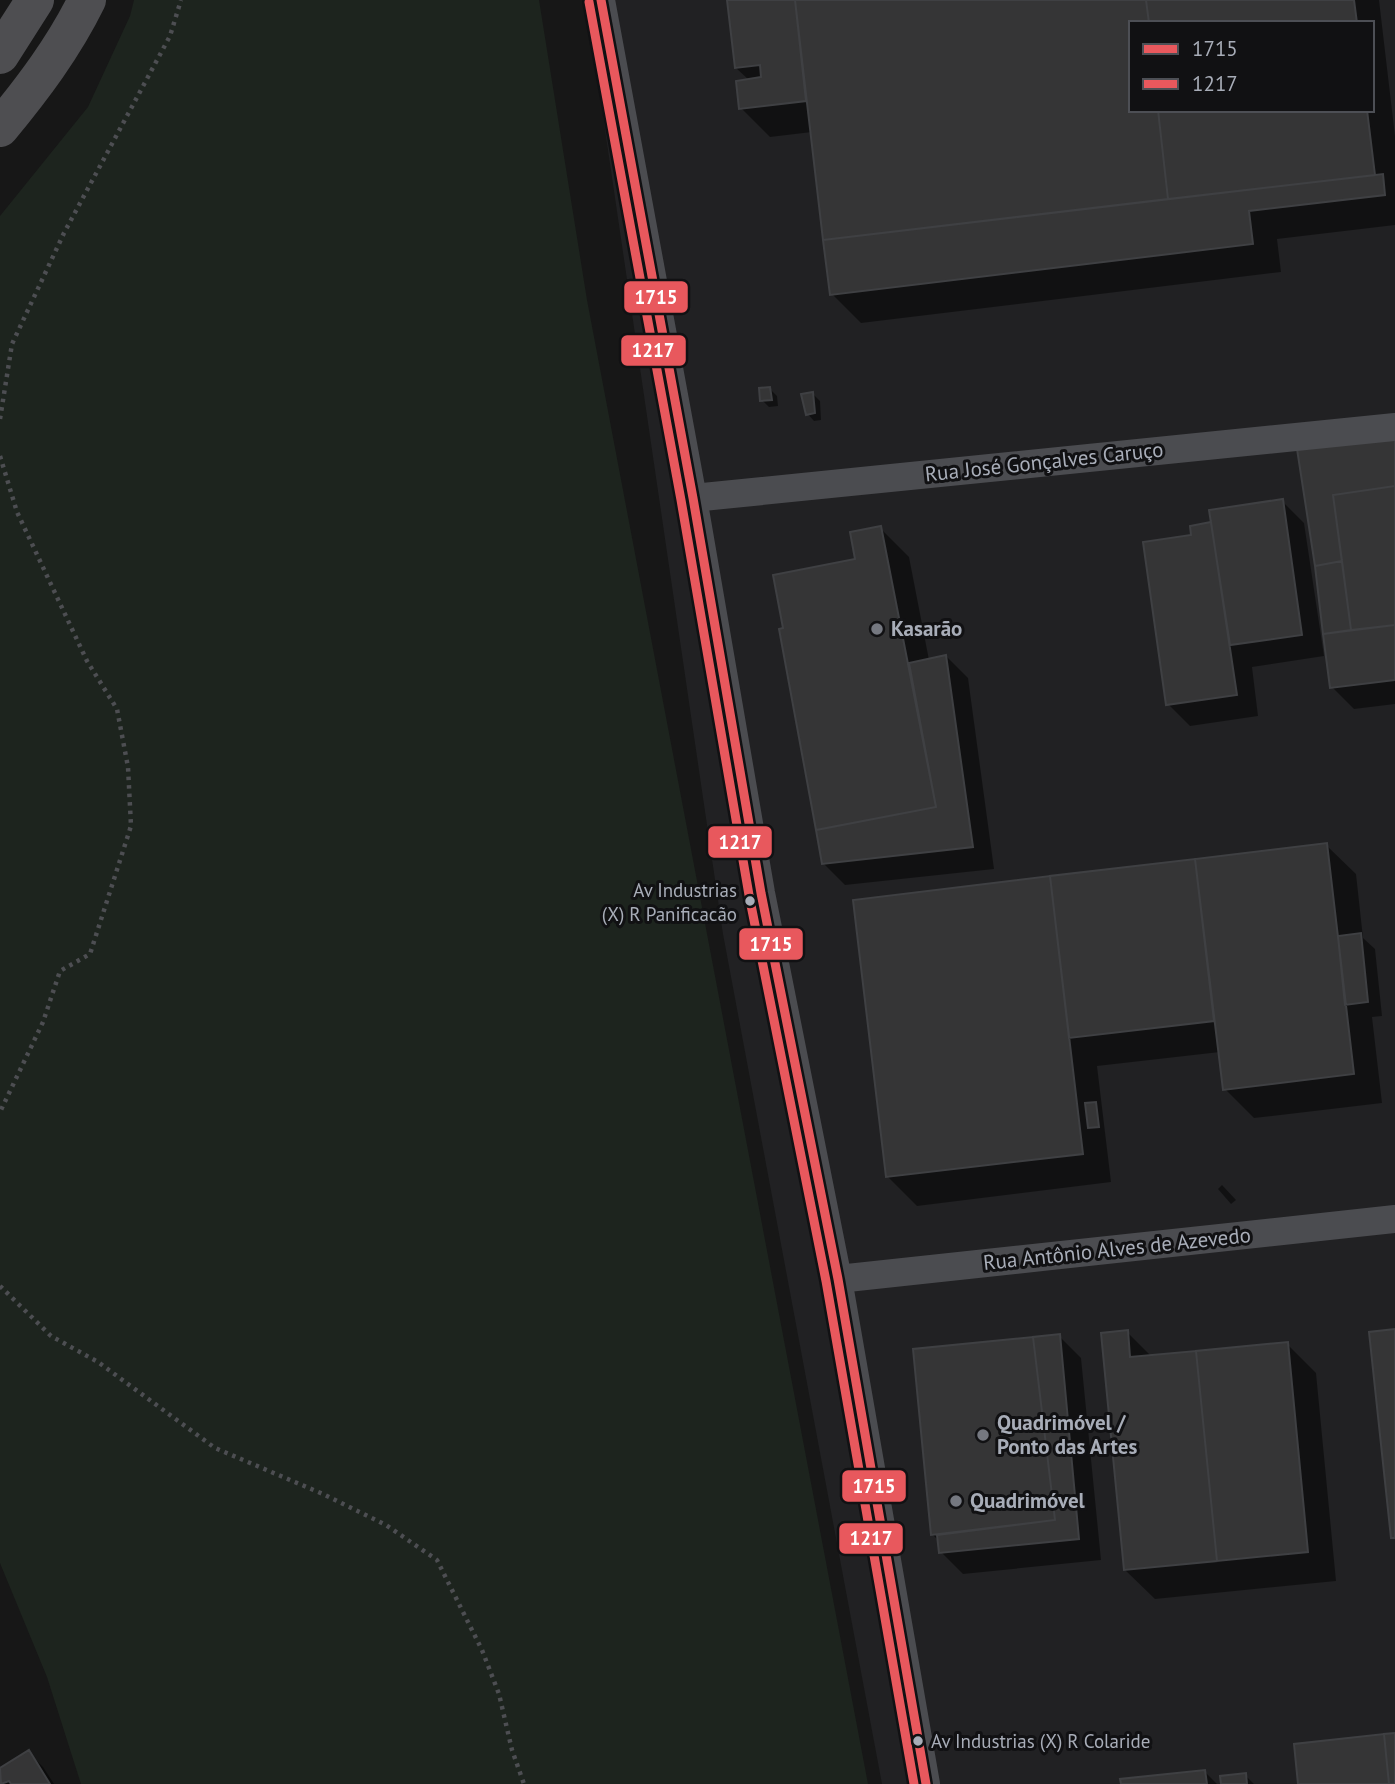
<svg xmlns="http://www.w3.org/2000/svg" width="1395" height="1784" font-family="'PT Sans',sans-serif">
<rect width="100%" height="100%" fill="#171717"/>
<!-- built -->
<path fill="#212123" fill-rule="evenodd" d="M586,0H1395V1784H882L723,934ZM1131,23H1372V110H1131Z"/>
<!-- green -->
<path fill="#1d241e" d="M134,0H539L587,300L868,1784H81L47,1677L0,1563V216L88,107L130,16Z"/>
<!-- shadow -->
<path fill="#0007" fill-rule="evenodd" d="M728,0H1379L1395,136V225L1277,239L1281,272L861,323L832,294L812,132L770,137L741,108L750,81L736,68ZM1131,23H1372V110H1131Z
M770,389L777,396L778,406L769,407L762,400Z
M813,394L820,401L821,420L814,421L805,411Z
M1395,440V704L1354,709L1332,687L1317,567Z
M1282,501L1304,523L1324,656L1252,667L1258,716L1190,726L1168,704L1193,537L1213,524Z
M880,528L909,557L929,660L946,656L968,678L994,869L845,885L823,863L857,561Z
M1326,845L1356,874L1363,938L1375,949L1382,1016L1372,1017L1382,1103L1254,1118L1225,1089L1220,1052L1097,1066L1111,1182L917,1206L888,1177L855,901Z
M1222,1185L1236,1200L1231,1204L1218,1189Z
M1127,1332L1152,1357L1287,1344L1316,1373L1336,1581L1155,1599L1125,1570Z
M1059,1336L1081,1358L1101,1560L963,1574L941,1552L939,1541L933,1535Z
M29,1753L43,1767L54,1784H4L0,1779V1770Z
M1205,1772L1217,1784H1123Z
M1245,1775L1254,1784H1222Z"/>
<!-- building -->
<path fill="#353536" stroke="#3f4043" stroke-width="2" d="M727,0H795L806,101L739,109L736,81L761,77L760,65L735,68Z
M795,0H1146L1149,23H1131V110H1158L1168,199L823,240Z
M1146,0H1354L1357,23H1149Z
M1158,110H1367L1375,175L1168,199Z
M1383,174L1385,195L1249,211L1253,244L830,295L823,240Z
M770,387L772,400L760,401L759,388Z
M813,392L815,413L806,415L801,394Z
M1395,438V486L1333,495L1342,561L1315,566L1297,449Z
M1395,486V625L1351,630L1333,495Z
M1283,499L1302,635L1230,645L1209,510Z
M1211,522L1237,695L1166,705L1143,542L1191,535L1190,526Z
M881,526L936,807L816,830L779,629L783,628L773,575L855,559L850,532Z
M1342,561L1351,630L1323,634L1315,566Z
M1395,625V680L1330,688L1323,634Z
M946,655L973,847L822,864L816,830L936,807L909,663Z
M1327,843L1354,1074L1223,1090L1195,859Z
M1195,859L1214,1021L1069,1038L1050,876Z
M1050,876L1083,1154L886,1177L853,900Z
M1361,933L1368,1002L1345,1005L1338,936Z
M1096,1102L1099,1127L1088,1128L1085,1103Z
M1395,1329V1538H1391L1369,1332Z
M1128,1330L1130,1357L1196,1351L1217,1561L1124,1570L1101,1333Z
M1060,1334L1079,1539L939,1553L937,1535L1055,1520L1033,1337Z
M1033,1337L1055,1520L931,1535L913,1349Z
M1288,1342L1308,1552L1217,1561L1196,1351Z
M1395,1733V1784H1389L1384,1734Z
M1384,1734L1389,1784H1298L1294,1744Z
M29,1750L50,1784H11L9,1781L1,1784L0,1768Z
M1205,1770L1207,1784H1121L1120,1779Z
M1246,1773L1247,1784H1221L1220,1776Z"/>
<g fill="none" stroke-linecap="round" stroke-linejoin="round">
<!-- path -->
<path stroke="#4d4e52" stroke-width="4.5" stroke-dasharray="3.5 5" stroke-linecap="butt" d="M0,419L12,344L64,233L170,36L181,0
M0,456L17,512L87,661L117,709L128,767L131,826L90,954L60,971L43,1022L0,1112
M0,1286L51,1336L98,1362L215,1448L323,1494L386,1525L437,1560L482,1650L499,1694L512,1750L524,1784"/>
<!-- minor -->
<path stroke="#4b4c50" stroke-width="28" d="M601,0L693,498L761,893L838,1279L926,1784
M693,498L1395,427
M838,1279L1395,1219"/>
<!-- motorway -->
<path stroke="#4e4e51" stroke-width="38" d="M0,55L35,0
M0,128C33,88 64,47 87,0"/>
<!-- bus-1 casing -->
<g stroke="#111113" stroke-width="14">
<path id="bus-1" d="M601,0L693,498L761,893L838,1279L926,1784"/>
</g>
<!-- bus-2 casing -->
<g stroke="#111113" stroke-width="14">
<path id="bus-2" d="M589,2L681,500L749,895L826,1281L914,1784"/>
</g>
<!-- bus-1 -->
<use href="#bus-1" stroke="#e8585d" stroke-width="9"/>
<!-- bus-2 -->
<use href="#bus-2" stroke="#e8585d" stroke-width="9"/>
</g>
<!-- markers -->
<g fill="#757880" stroke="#111113" stroke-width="2.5">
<circle cx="877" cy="629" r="7"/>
<circle cx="983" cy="1435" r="7"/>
<circle cx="956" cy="1501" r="7"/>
</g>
<g fill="#a8adb8" stroke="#111113" stroke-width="2.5">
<circle cx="750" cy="901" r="6"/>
<circle cx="918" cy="1741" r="6"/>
</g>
<g text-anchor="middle" stroke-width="6" stroke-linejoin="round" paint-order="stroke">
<!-- bus labels -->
<g font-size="19" fill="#a8adb8" stroke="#111113" text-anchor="end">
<text x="737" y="897">Av Industrias<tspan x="737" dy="24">(X) R Panificacão</tspan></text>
<text x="931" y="1748" text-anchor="start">Av Industrias (X) R Colaride</text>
</g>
<!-- street labels -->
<g font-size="21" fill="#a8adb8" stroke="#111113">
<text transform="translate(1044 462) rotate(-6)" y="7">Rua José Gonçalves Caruço</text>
<text transform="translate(1117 1249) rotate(-6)" y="7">Rua Antônio Alves de Azevedo</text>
</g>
<!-- poi labels -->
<g font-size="21" font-weight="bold" fill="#a8adb8" stroke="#111113" text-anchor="start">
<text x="891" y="636">Kasarão</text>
<text x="997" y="1430">Quadrimóvel /<tspan x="997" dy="24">Ponto das Artes</tspan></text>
<text x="970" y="1508">Quadrimóvel</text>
</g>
</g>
<g stroke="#111113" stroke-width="2.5">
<rect x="623" y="280" width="66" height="34" rx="7" fill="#e8585d"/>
<rect x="620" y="334" width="67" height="33" rx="7" fill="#e8585d"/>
<rect x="707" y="825" width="66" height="34" rx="7" fill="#e8585d"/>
<rect x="738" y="927" width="66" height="34" rx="7" fill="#e8585d"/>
<rect x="841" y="1469" width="66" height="34" rx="7" fill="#e8585d"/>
<rect x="838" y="1522" width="66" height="33" rx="7" fill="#e8585d"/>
</g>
<g font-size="19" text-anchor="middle" font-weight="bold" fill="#fff">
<text x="656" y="304">1715</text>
<text x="653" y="357">1217</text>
<text x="740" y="849">1217</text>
<text x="771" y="951">1715</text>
<text x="874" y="1493">1715</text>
<text x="871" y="1545">1217</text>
</g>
<!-- legend -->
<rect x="1129" y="21" width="245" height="91" fill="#111113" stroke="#4d4f55" stroke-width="2"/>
<rect x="1143" y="44" width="35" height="10" fill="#e8585d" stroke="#4d4f55" stroke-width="2"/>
<text x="1192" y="56" font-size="21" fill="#a8adb8">1715</text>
<rect x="1143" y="79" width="35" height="10" fill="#e8585d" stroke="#4d4f55" stroke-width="2"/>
<text x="1192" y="91" font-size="21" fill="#a8adb8">1217</text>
</svg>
